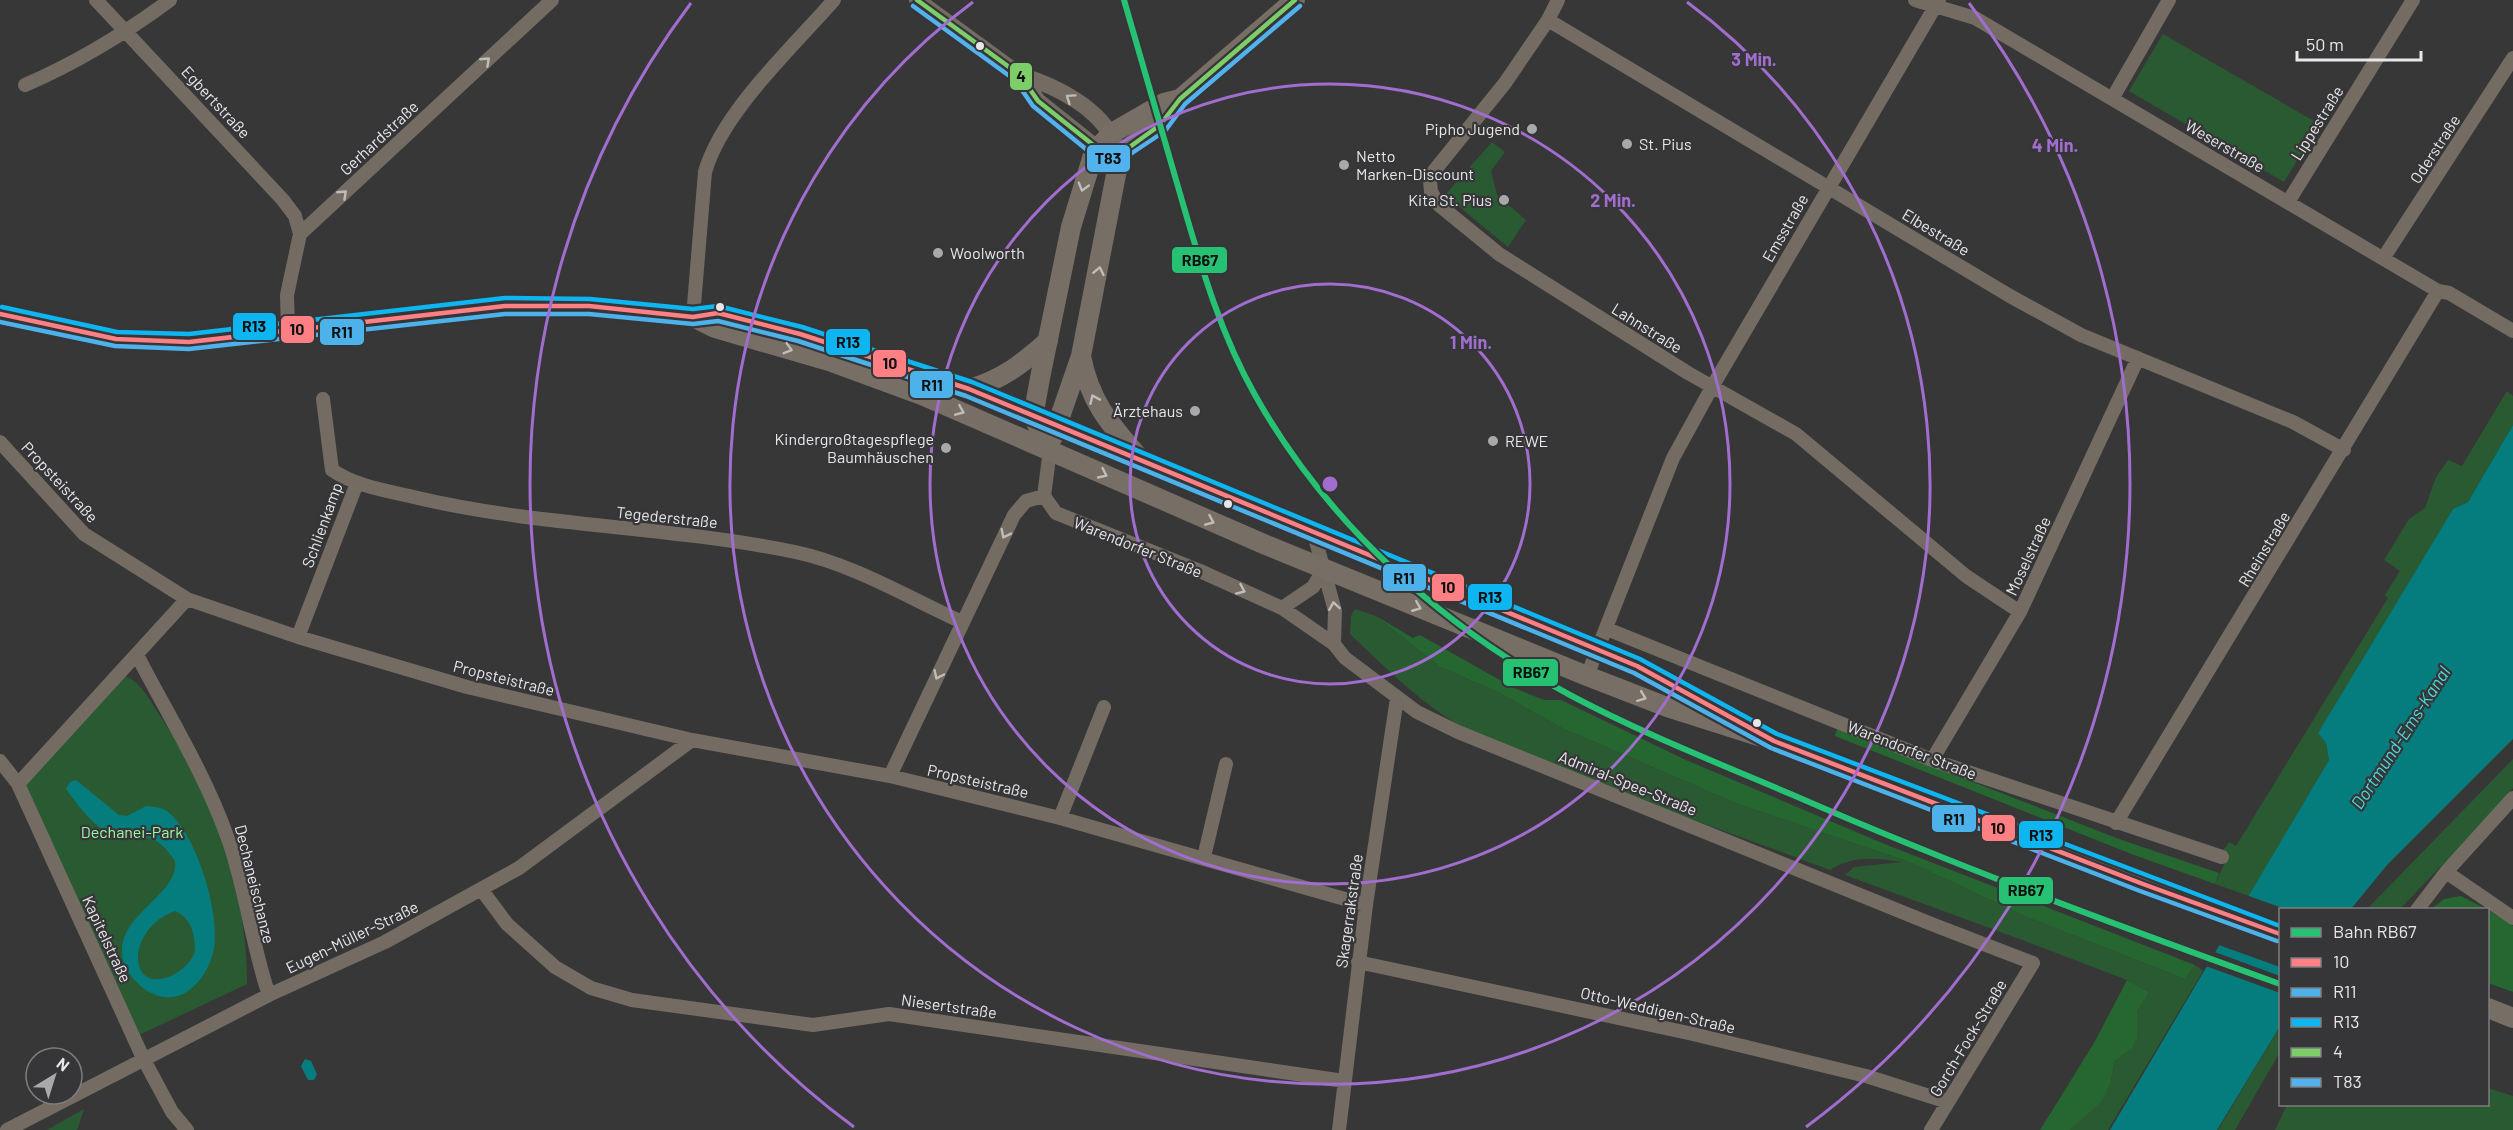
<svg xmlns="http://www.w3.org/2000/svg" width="2513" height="1130" font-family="Barlow,sans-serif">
<rect width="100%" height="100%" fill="#373738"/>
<!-- green -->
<path fill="#2a5a32" d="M2163,34L2319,124L2284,182L2129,91Z
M1492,142L1505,152L1491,171L1497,195L1526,220L1508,247L1445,195Z
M2507,391L2513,396V425L2468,502L2453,509L2318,733L2326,743L2329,760L2249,896L2215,884L2228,856L2222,852L2229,842L2236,846L2388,598L2385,595L2400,571L2384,560L2409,519L2425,508L2436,477L2448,460L2462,466Z
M1355,609L1376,616L1440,667L1498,692L1562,728L1738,804L1907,861L2027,917L2185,979L2195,965L2203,971L2108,1130H2070L2111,1082L2114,1062C2143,1041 2132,1044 2137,1013C2138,1006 2145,998 2149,992L2127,980L2025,941L1845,875L1854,867L1902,862C1876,858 1853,855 1830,870L1656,806L1466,729C1421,704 1387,669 1350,634L1351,616Z
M123,676C137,677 148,697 155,708C208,786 248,887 247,984L137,1036L23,792L26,782Z
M2513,759V788L2462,848L2442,865L2400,909L2366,910Z
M2280,1026V1052L2235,1130H2218Z
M2488,1088L2513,1096V1130H2275L2287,1105L2488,1104Z
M84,1109L77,1130H47Z"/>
<!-- forest -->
<path fill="#256631" d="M1376,616L1413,638L1420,635L1514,688L1544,700H1561L1686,760L1887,845L2195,965L2185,979L2027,917L1907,861L1738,804L1562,728L1498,692L1440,667Z
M1837,729L2119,839L2219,873L2215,884L2134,855L1835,736Z
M2461,896L2486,909H2431L2444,899Z
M2488,910L2513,926V992L2488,983Z
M2127,980L2149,992L2137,1011V1038L2132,1048L2114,1062L2111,1082L2101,1102L2070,1130H2040L2094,1043Z"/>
<!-- water -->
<path fill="#057d7e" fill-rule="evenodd" d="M2513,425V739L2387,865L2351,909L2280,910V1026L2217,1130H2110L2329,760L2326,743L2318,733L2453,509L2468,502Z
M76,780L119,815L127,816L146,806C154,807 162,807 168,812C197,835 220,913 214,948C211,966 200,984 185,993C172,1000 158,998 146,990C134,982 122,967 122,952C120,914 180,893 175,861C155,831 148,840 118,834C114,834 108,834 105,831C89,821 76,803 66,789L70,782ZM175,911C192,918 195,935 195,952C190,963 183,970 173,975C127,997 125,929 175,911Z
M305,1059L311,1061L317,1074L314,1080H308L301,1066Z"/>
<!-- pier -->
<path fill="#373738" d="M2246,895L2285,909L2280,910V967L2216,944Z
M2212,951L2280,976V993L2203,965Z"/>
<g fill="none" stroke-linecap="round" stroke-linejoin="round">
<!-- minor -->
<path stroke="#746c63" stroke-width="14" d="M96,0L283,200L295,216L300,234
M1558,0L1548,20L2010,296L2081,335L2293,422L2344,450
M1915,0L1975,18L2438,291L2449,293L2513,331
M1548,20L1505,83L1434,171L1430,180L1431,192L1439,205L1499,254L1688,373L1796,434L1966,576L2020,612
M25,85C78,62 124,34 170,0
M2112,99L2169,0
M2288,202L2413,0
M2384,257L2513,58
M693,317L705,172C722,112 793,47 834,0
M288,331L287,295L300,234L552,0
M323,399L332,470C357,487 389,491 418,498C542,527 670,526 795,552C853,564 909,598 962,622
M0,442L84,534L187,599L298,637L467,687L692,740L890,776L1060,818L1366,905
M1050,450L1044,496L1056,513L1200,571L1282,608L1334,644L1345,658L1417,712L1458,732L1934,925L2033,963L1931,1130
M1314,534L1335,611L1334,644
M1282,608L1313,587L1324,569
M1607,629L1932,760L2222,857
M298,637L357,483
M137,655C168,715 204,772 227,836C246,887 251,943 269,995
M1587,676L1673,458L1712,387L1939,0
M1932,760L2020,612L2138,358
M0,761L18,784L143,1058L172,1112L187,1130
M890,776L1014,515L1026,501L1044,496
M18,784L187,599
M1060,818L1104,707
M2116,823L2438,291
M1204,857L1226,764
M2446,872L2513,918
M481,889L507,924L555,967L591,988L632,1000L813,1025L889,1014L1344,1081
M2417,910L2446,872L2513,798
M1358,962L1693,1034L1866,1076L1948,1102
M7,1130L269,995L385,942L481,889L519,868L692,740
M1339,1130L1366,905L1397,698"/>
<!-- tertiary -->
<path stroke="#746c63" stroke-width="16" d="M917,0L1020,75L1038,101L1097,148L1120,154
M1020,75C1056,86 1101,108 1116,145"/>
<!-- secondary -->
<path stroke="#776e65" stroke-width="20" d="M0,314L116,339L189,342L505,306H589L693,317L715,328L832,362L922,395L1266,545L1587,676L1667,707L1774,741L2143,884L2280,934
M693,317L718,313L800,334L969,389L1637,666L1732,718
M1081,356C1090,403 1110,424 1141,460
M969,389C1002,380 1023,363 1048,341
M1039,428L1033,417L1040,378L1071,227L1094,152L1112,133L1164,103L1180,99
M1053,437L1081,356L1120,154L1160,125L1180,99L1295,0
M2488,1008L2513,1018"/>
<!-- bus-1 casing -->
<g stroke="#363639" stroke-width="9">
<path id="bus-1" d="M0,314L116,339L189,342L505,306H589L693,317L718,313L800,334L969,389L1637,666L1774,741L2143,884L2280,934"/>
</g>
<!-- bus-2 casing -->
<g stroke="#363639" stroke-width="9">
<path id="bus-2" d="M0,322L115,346L189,349L505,314H589L693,324L718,321L798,341L966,396L1634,673L1771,748L2140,891L2277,941"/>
</g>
<!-- bus-3 casing -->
<g stroke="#363639" stroke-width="9">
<path id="bus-3" d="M2,307L117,332L189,334L505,298L590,299L693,309L718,306L802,327L972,382L1640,659L1777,734L2280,926"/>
</g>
<!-- bus-4 casing -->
<g stroke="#363639" stroke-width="9">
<path id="bus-4" d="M917,0L1020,75L1038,101L1097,148L1120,154
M1120,154L1160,125L1180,99L1295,0"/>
</g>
<!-- bus-5 casing -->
<g stroke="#363639" stroke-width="9">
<path id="bus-5" d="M913,6L1015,80L1033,106L1092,154L1120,161L1165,131L1185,104L1300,6"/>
</g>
<!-- bus-1 -->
<use href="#bus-1" stroke="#ff8084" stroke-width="4.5"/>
<!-- bus-2 -->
<use href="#bus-2" stroke="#4db2ea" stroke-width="4.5"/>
<!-- bus-3 -->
<use href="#bus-3" stroke="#0db6f0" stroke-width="4.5"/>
<!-- bus-4 -->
<use href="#bus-4" stroke="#7dce69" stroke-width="4.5"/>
<!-- bus-5 -->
<use href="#bus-5" stroke="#52b2ed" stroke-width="4.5"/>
<!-- rail-1 casing -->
<g stroke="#363639" stroke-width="10">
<path id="rail-1" d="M1124,0C1144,68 1163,136 1183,204C1202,269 1221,335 1255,395C1327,523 1441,626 1570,695C1641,733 1718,763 1793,795C1953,865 2116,925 2280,984"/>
</g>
<!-- rail-1 -->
<use href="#rail-1" stroke="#26c172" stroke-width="6"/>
</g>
<!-- one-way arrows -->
<defs><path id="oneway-chevron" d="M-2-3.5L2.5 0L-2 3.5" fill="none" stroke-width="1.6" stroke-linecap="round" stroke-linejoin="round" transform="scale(1.5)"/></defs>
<g stroke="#bfbcba">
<use href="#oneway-chevron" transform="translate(486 61) rotate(-43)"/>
<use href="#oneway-chevron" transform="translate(1070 98) rotate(-145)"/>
<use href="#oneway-chevron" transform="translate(343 194) rotate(-43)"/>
<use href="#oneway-chevron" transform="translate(1005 534) rotate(116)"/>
<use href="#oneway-chevron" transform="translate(1241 590) rotate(24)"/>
<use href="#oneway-chevron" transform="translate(1334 606) rotate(-99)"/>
<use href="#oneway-chevron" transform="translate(938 675) rotate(115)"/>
</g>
<g stroke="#c0bdbb">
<use href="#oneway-chevron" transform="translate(1083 187) rotate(106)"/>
<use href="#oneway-chevron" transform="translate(1099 271) rotate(-78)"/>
<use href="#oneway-chevron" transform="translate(788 349) rotate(16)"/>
<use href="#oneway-chevron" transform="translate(1094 399) rotate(-114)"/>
<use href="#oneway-chevron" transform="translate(960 411) rotate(23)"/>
<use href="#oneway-chevron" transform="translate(1103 474) rotate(25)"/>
<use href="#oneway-chevron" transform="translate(1210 521) rotate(23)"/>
<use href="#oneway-chevron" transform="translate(1417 607) rotate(22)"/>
<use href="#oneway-chevron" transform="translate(1642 697) rotate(21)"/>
</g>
<!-- distance rings -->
<g fill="none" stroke="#a16dce" stroke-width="3">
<circle cx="1330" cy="484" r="200"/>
<circle cx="1330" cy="484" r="400"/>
<path d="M1687 2A600 600 0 1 1 973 2"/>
<path d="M854 1127A800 800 0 0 1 691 3M1969 3A800 800 0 0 1 1806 1127"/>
</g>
<!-- markers -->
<g fill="#e7e7e9" stroke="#363639" stroke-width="2">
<circle cx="980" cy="46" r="5"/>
<circle cx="720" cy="307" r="5"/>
<circle cx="1228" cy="504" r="5"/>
<circle cx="1757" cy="723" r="5"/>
</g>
<g fill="#a9a9ab" stroke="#363639" stroke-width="2">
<circle cx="1532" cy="129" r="6"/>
<circle cx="1627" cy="144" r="6"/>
<circle cx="1344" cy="165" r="6"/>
<circle cx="1504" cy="200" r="6"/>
<circle cx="938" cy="253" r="6"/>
<circle cx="1195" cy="411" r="6"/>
<circle cx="1493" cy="441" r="6"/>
<circle cx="946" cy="448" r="6"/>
</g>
<g text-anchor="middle" stroke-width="4.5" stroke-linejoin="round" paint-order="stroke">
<!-- street labels -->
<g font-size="16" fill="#e7e7e9" stroke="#363639">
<text transform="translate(216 102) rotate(47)" y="6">Egbertstraße</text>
<text transform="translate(2317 123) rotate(-58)" y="6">Lippestraße</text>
<text transform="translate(379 138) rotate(-43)" y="6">Gerhardstraße</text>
<text transform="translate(2225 146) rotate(30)" y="6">Weserstraße</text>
<text transform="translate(2435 149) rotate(-57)" y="6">Oderstraße</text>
<text transform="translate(1785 228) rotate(-60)" y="6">Emsstraße</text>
<text transform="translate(1936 232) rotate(31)" y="6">Elbestraße</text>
<text transform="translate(1647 328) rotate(32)" y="6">Lahnstraße</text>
<text transform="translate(60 482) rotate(47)" y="6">Propsteistraße</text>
<text transform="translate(667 517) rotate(6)" y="6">Tegederstraße</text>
<text transform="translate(322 525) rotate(-70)" y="6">Schlienkamp</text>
<text transform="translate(1138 547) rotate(22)" y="6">Warendorfer Straße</text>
<text transform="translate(2264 549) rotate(-59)" y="6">Rheinstraße</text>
<text transform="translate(2028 556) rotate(-65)" y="6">Moselstraße</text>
<text transform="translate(504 678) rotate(14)" y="6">Propsteistraße</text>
<text transform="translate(1912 750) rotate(21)" y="6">Warendorfer Straße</text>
<text transform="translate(978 781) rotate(13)" y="6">Propsteistraße</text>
<text transform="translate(1628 783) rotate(22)" y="6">Admiral-Spee-Straße</text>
<text transform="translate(255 884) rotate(76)" y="6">Dechaneischanze</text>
<text transform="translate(1349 911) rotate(-82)" y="6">Skagerrakstraße</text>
<text transform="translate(352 937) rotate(-26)" y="6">Eugen-Müller-Straße</text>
<text transform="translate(107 939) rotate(65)" y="6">Kapitelstraße</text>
<text transform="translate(949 1006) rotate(8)" y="6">Niesertstraße</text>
<text transform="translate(1658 1010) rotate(13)" y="6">Otto-Weddigen-Straße</text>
<text transform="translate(1968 1038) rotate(-59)" y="6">Gorch-Fock-Straße</text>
</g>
<!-- poi labels -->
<g font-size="16" fill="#e7e7e9" stroke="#363639" text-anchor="end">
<text x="1520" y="135">Pipho Jugend</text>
<text x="1639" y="150" text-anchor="start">St. Pius</text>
<text x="1356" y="162" text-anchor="start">Netto<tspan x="1356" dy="18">Marken-Discount</tspan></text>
<text x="1492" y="206">Kita St. Pius</text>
<text x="950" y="259" text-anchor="start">Woolworth</text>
<text x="1183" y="417">Ärztehaus</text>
<text x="934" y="445">Kindergroßtagespflege<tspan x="934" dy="18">Baumhäuschen</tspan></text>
<text x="1505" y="447" text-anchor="start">REWE</text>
</g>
<!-- park labels -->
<g font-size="16" fill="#99faa4" stroke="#363639">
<text x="132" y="838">Dechanei-Park</text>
</g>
<!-- water labels -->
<g font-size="18" font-style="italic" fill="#4cdadb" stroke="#363639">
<text transform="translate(2401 738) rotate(-57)" y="6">Dortmund-Ems-Kanal</text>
</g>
</g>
<circle cx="1330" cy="484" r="9" fill="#a16dce" stroke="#363639" stroke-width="3"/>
<g font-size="18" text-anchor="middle" font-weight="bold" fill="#a16dce" stroke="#363639" stroke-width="4.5" stroke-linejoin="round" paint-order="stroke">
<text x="1754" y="66">3 Min.</text>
<text x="2055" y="152">4 Min.</text>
<text x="1613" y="207">2 Min.</text>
<text x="1471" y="349">1 Min.</text>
</g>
<g stroke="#363639" stroke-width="2">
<rect x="1009" y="62" width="24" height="29" rx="6" fill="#7dce69"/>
<rect x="1086" y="144" width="45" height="29" rx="6" fill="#52b2ed"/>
<rect x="1171" y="246" width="57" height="28" rx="6" fill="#26c172"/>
<rect x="232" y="312" width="45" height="29" rx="6" fill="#0db6f0"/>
<rect x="280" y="315" width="35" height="29" rx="6" fill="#ff8084"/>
<rect x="319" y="318" width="46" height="28" rx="6" fill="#4db2ea"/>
<rect x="825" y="328" width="46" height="28" rx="6" fill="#0db6f0"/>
<rect x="872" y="349" width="35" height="29" rx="6" fill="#ff8084"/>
<rect x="909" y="370" width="45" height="29" rx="6" fill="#4db2ea"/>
<rect x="1382" y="563" width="45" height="29" rx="6" fill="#4db2ea"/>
<rect x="1431" y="573" width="34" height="29" rx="6" fill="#ff8084"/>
<rect x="1467" y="583" width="46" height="28" rx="6" fill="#0db6f0"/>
<rect x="1502" y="658" width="57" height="29" rx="6" fill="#26c172"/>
<rect x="1931" y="804" width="46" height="29" rx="6" fill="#4db2ea"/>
<rect x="1981" y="814" width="35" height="28" rx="6" fill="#ff8084"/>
<rect x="2018" y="820" width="46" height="29" rx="6" fill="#0db6f0"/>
<rect x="1998" y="876" width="56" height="29" rx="6" fill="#26c172"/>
</g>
<g font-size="16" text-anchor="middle" font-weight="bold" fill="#111">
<text x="1021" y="82">4</text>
<text x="1108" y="164">T83</text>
<text x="1200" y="266">RB67</text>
<text x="254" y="332">R13</text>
<text x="297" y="335">10</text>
<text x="342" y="338">R11</text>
<text x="848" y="348">R13</text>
<text x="890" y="369">10</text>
<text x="932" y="391">R11</text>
<text x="1404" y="584">R11</text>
<text x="1448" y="593">10</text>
<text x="1490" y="603">R13</text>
<text x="1531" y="678">RB67</text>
<text x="1954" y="825">R11</text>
<text x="1998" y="834">10</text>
<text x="2041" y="841">R13</text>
<text x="2026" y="896">RB67</text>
</g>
<!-- legend -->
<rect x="2279" y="908" width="210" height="198" fill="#363639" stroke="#7d7d7f" stroke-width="1.5"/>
<rect x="2291" y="928" width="30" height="9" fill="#26c172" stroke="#7d7d7f" stroke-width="1.5"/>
<text x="2333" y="938" font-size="18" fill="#e7e7e9">Bahn RB67</text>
<rect x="2291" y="958" width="30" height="9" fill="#ff8084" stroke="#7d7d7f" stroke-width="1.5"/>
<text x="2333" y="968" font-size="18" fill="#e7e7e9">10</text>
<rect x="2291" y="988" width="30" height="9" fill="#4db2ea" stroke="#7d7d7f" stroke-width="1.5"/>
<text x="2333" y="998" font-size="18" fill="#e7e7e9">R11</text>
<rect x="2291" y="1018" width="30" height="9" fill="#0db6f0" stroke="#7d7d7f" stroke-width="1.5"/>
<text x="2333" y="1028" font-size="18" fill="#e7e7e9">R13</text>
<rect x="2291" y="1048" width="30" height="9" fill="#7dce69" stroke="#7d7d7f" stroke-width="1.5"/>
<text x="2333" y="1058" font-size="18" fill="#e7e7e9">4</text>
<rect x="2291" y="1078" width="30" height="9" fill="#52b2ed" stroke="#7d7d7f" stroke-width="1.5"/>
<text x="2333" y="1088" font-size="18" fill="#e7e7e9">T83</text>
<!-- north arrow -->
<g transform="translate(54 1076) rotate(38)"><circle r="28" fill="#363639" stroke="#7d7d7f" stroke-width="1.5"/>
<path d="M0-4.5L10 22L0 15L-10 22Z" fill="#a9a9ab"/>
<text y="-9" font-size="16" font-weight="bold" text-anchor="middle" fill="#e7e7e9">N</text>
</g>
<!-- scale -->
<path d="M2297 51v9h124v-9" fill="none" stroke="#e7e7e9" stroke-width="3"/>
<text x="2306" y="51" font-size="18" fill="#e7e7e9" stroke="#363639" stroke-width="4.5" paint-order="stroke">50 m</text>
</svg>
